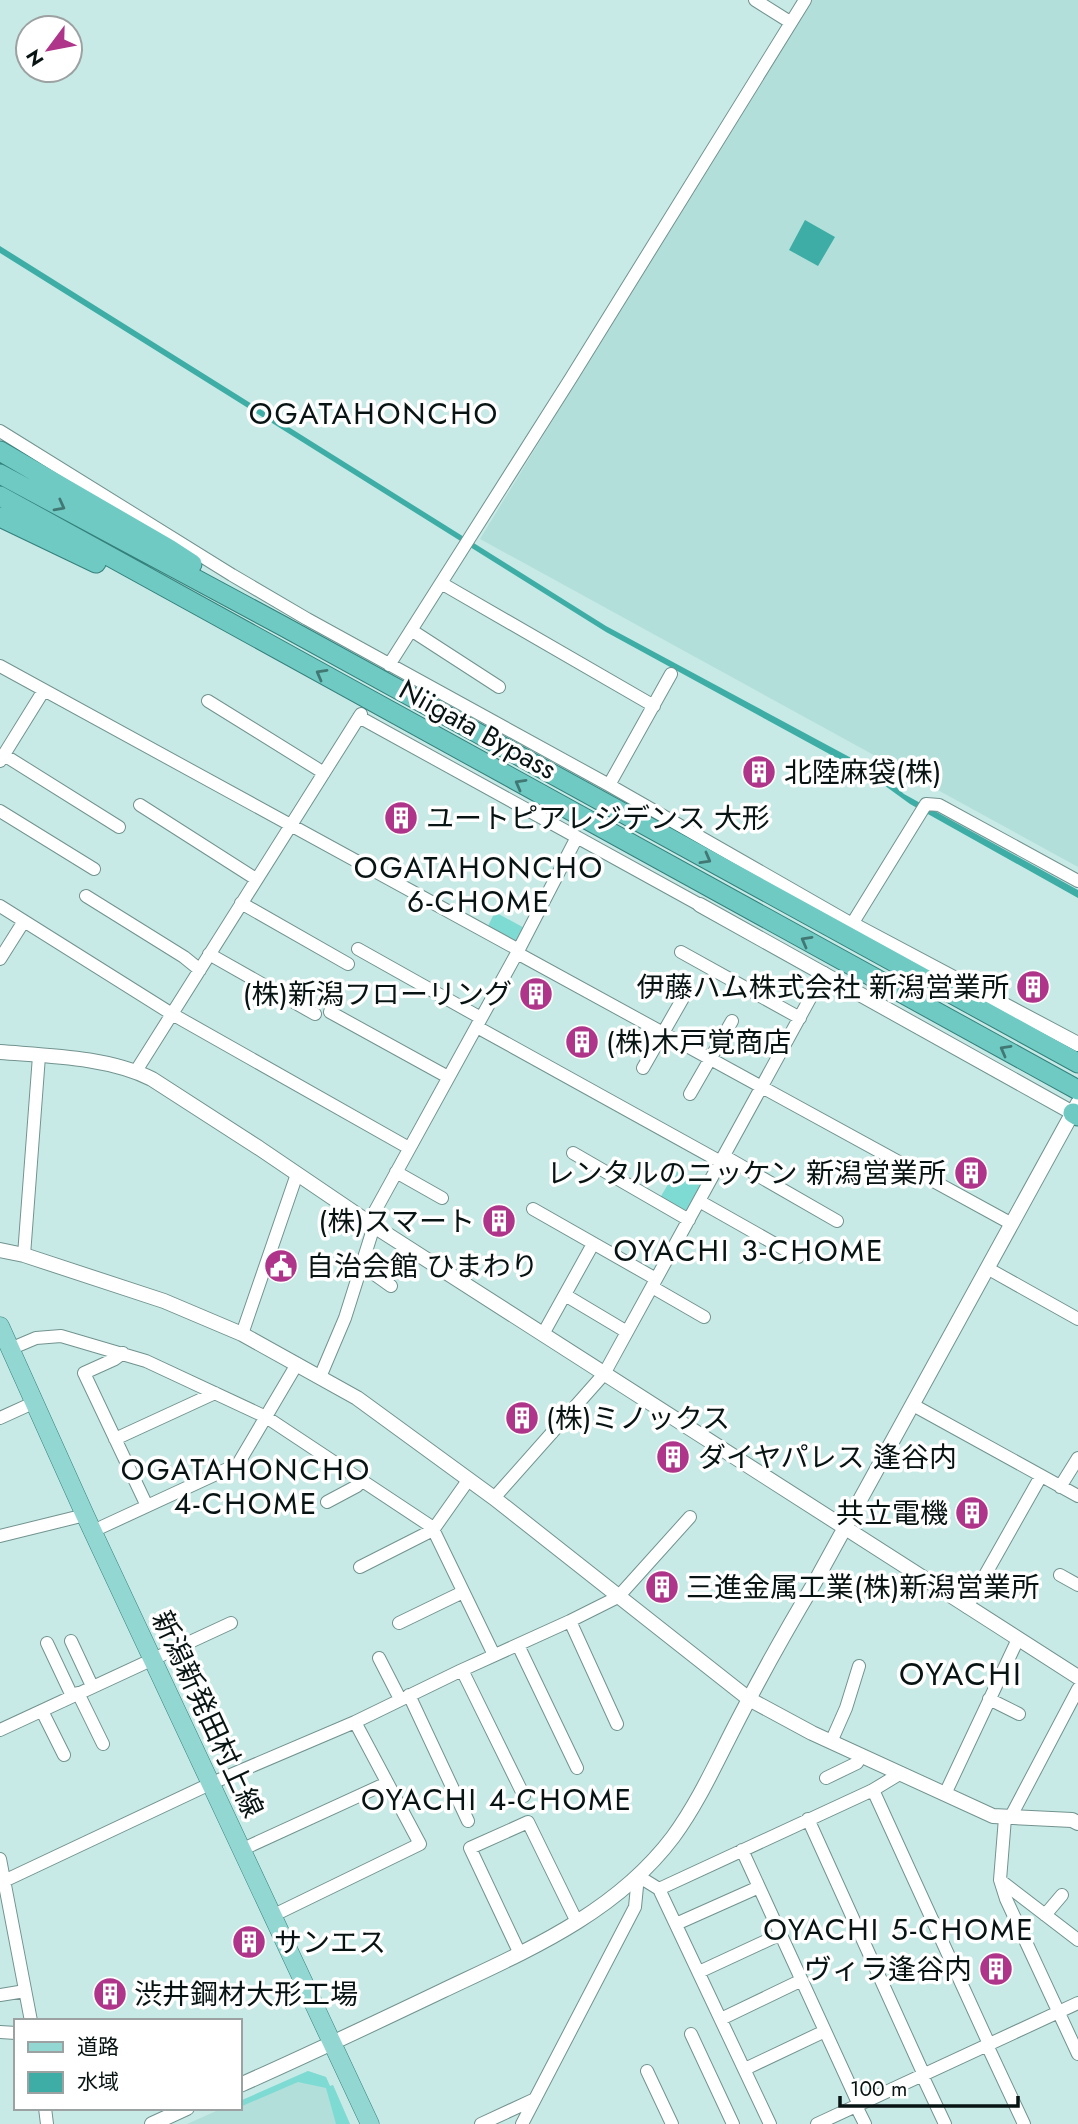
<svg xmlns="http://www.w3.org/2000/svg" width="1078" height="2124" font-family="Jost,'Noto Sans JP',sans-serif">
<rect width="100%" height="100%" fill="#c7eae6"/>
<!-- built -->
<path fill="#b3dfda" d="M809,0H1078V867L480,539Z
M308,2071L326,2077L330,2086L333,2085L350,2124H187L223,2108H240V2101Z"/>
<!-- green -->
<path fill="#7edbd3" d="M495,912L528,930L518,948L486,930Z
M676,1171L706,1188L689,1218L658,1201Z
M308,2071L326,2077L330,2086L333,2085L350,2124H336L326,2088L298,2082L240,2107V2101Z"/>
<!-- water -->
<path fill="#3eada5" d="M805,220L835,237L818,266L789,250Z
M0,246L606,626L881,774L904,794L1078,890V898L910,804L877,780L606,632L0,253Z"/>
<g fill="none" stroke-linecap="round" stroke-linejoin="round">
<!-- minor casing -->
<g stroke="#729390" stroke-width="14">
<path id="minor" d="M755,0L790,22
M0,431L232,575L307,619L609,785L852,924L926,804L939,805L1078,881
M441,583L654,706
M411,630L499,687
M389,665L571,378L805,0
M0,666L519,950
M208,701L324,773
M359,717L700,905
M4,755L119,827
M0,761L44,690
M609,785L671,674
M140,805L256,879
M0,811L94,869
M86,896L184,957L200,970
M241,903L348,964
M0,906L172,1014L409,1148
M358,949L481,1018
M681,952L800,1018
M517,953L1012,1224
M209,954L315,1014
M0,959L24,921
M330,1012L448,1077
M477,1027L721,1162
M643,1068L687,991
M136,1071L361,714
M690,1094L732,1021
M573,1153L689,1220
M724,1156L837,1221
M396,1172L442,1198
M699,1201L798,1257
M533,1209L656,1279
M369,1222L517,953L577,837
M24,1255L39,1056
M363,1266L391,1286
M987,1268L1078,1319
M652,1287L704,1317
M565,1295L627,1332
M242,1334L297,1174
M543,1334L593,1244
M10,1349L36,1338L61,1336L146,1361L266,1417L432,1527L494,1655
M123,1353L115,1359L84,1373L147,1506
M320,1377L345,1318L374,1226
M913,1405L1078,1496
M0,1418L33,1403
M115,1439L215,1393
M1060,1487L1078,1458
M494,1498L604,1374L824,973
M327,1502L357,1486L361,1480
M93,1531L238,1464L297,1364
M0,1536L85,1515
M360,1567L433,1530L469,1479
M1060,1575L1078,1585
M967,1607L1041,1476
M570,1621L617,1724
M399,1623L463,1592
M71,1641L92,1686
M47,1643L72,1696
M518,1645L577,1768
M379,1658L400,1699
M462,1670L524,1796
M78,1693L103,1744
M409,1695L468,1821
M989,1699L1019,1714
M42,1711L64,1755
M0,1730L231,1623
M831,1742L846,1708L859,1666
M826,1778L857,1763L861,1755
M873,1790L989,2044
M945,1794L1018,1639
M1005,1818L1000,1880L1006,1899L1078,2054
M1010,1818L1078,1689
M808,1819L924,2075
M243,1849L387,1783
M742,1850L859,2105
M0,1859L31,2021
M4,1881L212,1783L355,1722L462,1670L570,1621L618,1597L690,1517
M1001,1881L1078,1940
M659,1889L873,1790L901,1773
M274,1915L420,1844L355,1722
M1045,1915L1062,1895
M676,1924L759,1887
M520,1954L470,1848L528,1822L577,1922
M699,1972L781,1934
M0,1995L25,1991
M721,2019L802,1980
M0,2032L16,2033
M691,2034L733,2124
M987,2045L1024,2124
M745,2069L825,2031
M647,2071L672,2124
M922,2075L945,2124
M856,2106L865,2124
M45,2108L47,2124
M481,2124L535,2099
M522,2124L635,1907L638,1876L659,1889L770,2124
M817,2124L1078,2003"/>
</g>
<!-- tertiary casing -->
<g stroke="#729390" stroke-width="16">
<path id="tertiary" d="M700,905L1073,1113
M852,924L1078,1044
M0,1052C49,1056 108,1057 152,1079L259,1148L374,1226L1078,1677
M0,1250L24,1255L164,1301L242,1334L357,1398L494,1498L749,1699L812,1733L993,1816L1072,1820L1078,1823
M240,2085C308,2055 375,2023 442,1991C526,1951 615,1914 673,1837C698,1803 716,1763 735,1726C760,1677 787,1629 815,1582L1078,1103
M152,2124L187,2108"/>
</g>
<!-- primary casing -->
<g stroke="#34817c" stroke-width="19">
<path id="primary" d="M0,1326L85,1515L370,2124"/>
</g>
<!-- trunk casing -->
<g stroke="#34817c" stroke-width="21">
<path id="trunk" d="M0,451L169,549L192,564
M0,474L281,625L1078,1063
M0,496L1078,1090
M0,517L96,563
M1073,1113L1078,1116"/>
</g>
<!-- minor -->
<use href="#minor" stroke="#fff" stroke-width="12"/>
<!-- tertiary -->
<use href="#tertiary" stroke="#fff" stroke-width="14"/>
<!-- primary -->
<use href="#primary" stroke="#93d7d2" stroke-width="18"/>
<!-- trunk -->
<use href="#trunk" stroke="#6fcac3" stroke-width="19"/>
</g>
<!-- one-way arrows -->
<defs><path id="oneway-chevron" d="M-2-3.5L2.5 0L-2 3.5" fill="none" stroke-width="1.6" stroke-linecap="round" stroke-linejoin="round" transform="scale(1.75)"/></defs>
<g stroke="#417874">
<use href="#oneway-chevron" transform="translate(60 506) rotate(28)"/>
<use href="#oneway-chevron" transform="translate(321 674) rotate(-151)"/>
<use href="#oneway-chevron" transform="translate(520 784) rotate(-151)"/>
<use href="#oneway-chevron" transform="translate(706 859) rotate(29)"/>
<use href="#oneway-chevron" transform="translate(806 941) rotate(-151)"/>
<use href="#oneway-chevron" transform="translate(1005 1050) rotate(-151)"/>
</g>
<!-- icons -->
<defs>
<g id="building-disc" transform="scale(1.75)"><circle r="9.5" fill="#ae358a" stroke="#fff"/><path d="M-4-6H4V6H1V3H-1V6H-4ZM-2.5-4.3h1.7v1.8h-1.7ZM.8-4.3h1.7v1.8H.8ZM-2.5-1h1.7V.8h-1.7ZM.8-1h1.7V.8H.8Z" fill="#fff"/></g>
<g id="civic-disc" transform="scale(1.75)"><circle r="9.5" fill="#ae358a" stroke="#fff"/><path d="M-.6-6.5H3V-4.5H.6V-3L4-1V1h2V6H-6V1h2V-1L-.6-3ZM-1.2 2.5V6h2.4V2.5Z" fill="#fff"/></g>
</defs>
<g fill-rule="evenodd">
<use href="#building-disc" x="759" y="772"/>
<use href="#building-disc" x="401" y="818"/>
<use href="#building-disc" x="1033" y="987"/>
<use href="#building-disc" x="536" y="994"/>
<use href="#building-disc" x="582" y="1042"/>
<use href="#building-disc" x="971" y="1173"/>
<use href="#building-disc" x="499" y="1221"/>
<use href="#civic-disc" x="281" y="1266"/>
<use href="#building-disc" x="522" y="1418"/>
<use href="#building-disc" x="673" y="1457"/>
<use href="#building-disc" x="972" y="1513"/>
<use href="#building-disc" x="662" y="1587"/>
<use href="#building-disc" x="249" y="1942"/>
<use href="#building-disc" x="996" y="1969"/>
<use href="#building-disc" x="110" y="1994"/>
</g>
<g text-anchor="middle" stroke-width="7" stroke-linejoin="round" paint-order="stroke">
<!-- street labels -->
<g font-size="28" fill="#081413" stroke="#fff">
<text transform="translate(478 729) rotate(29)" y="10">Niigata Bypass</text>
<text transform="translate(208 1714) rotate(65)" y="10">新潟新発田村上線</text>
</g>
<!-- poi labels -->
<g font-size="28" fill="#081413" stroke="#fff" text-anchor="start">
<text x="784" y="782">北陸麻袋(株)</text>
<text x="426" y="828">ユートピアレジデンス 大形</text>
<text x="1009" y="997" text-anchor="end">伊藤ハム株式会社 新潟営業所</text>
<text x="512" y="1004" text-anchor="end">(株)新潟フローリング</text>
<text x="606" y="1052">(株)木戸覚商店</text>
<text x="946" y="1183" text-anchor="end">レンタルのニッケン 新潟営業所</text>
<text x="475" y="1231" text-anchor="end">(株)スマート</text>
<text x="306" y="1276">自治会館 ひまわり</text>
<text x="546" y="1428">(株)ミノックス</text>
<text x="698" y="1467">ダイヤパレス 逢谷内</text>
<text x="948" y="1523" text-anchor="end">共立電機</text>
<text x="686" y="1597">三進金属工業(株)新潟営業所</text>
<text x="274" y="1952">サンエス</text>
<text x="972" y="1979" text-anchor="end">ヴィラ逢谷内</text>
<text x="134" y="2004">渋井鋼材大形工場</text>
</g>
<!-- neighbourhood labels -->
<g font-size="30" letter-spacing="2" fill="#081413" stroke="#fff">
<text x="374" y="424">OGATAHONCHO</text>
<text x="479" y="878">OGATAHONCHO<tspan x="479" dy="34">6-CHOME</tspan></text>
<text x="749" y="1261">OYACHI 3-CHOME</text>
<text x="246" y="1480">OGATAHONCHO<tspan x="246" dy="34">4-CHOME</tspan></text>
<text x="497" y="1810">OYACHI 4-CHOME</text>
<text x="899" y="1940">OYACHI 5-CHOME</text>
</g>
<!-- quarter labels -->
<g font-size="32" letter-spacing="2" fill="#081413" stroke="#fff">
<text x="961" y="1685">OYACHI</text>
</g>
</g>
<!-- legend -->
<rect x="14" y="2019" width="228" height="91" fill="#ffffff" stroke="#9ca1a1" stroke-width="2"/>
<rect x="28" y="2042" width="35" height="10" fill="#93d7d2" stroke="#9ca1a1" stroke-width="2"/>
<text x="77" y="2054" font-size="21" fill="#081413">道路</text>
<rect x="28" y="2072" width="35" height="21" fill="#3eada5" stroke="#9ca1a1" stroke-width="2"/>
<text x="77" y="2089" font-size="21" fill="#081413">水域</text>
<!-- north arrow -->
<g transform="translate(49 49) rotate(238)"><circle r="33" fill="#ffffff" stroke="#9ca1a1" stroke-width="2"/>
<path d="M0-5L12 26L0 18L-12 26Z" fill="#ae358a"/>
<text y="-10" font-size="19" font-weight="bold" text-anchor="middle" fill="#081413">N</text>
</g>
<!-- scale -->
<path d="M840 2096v10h178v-10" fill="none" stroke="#081413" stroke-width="3.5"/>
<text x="850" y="2096" font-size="21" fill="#081413" stroke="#ffffff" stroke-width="5" paint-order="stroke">100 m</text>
</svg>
